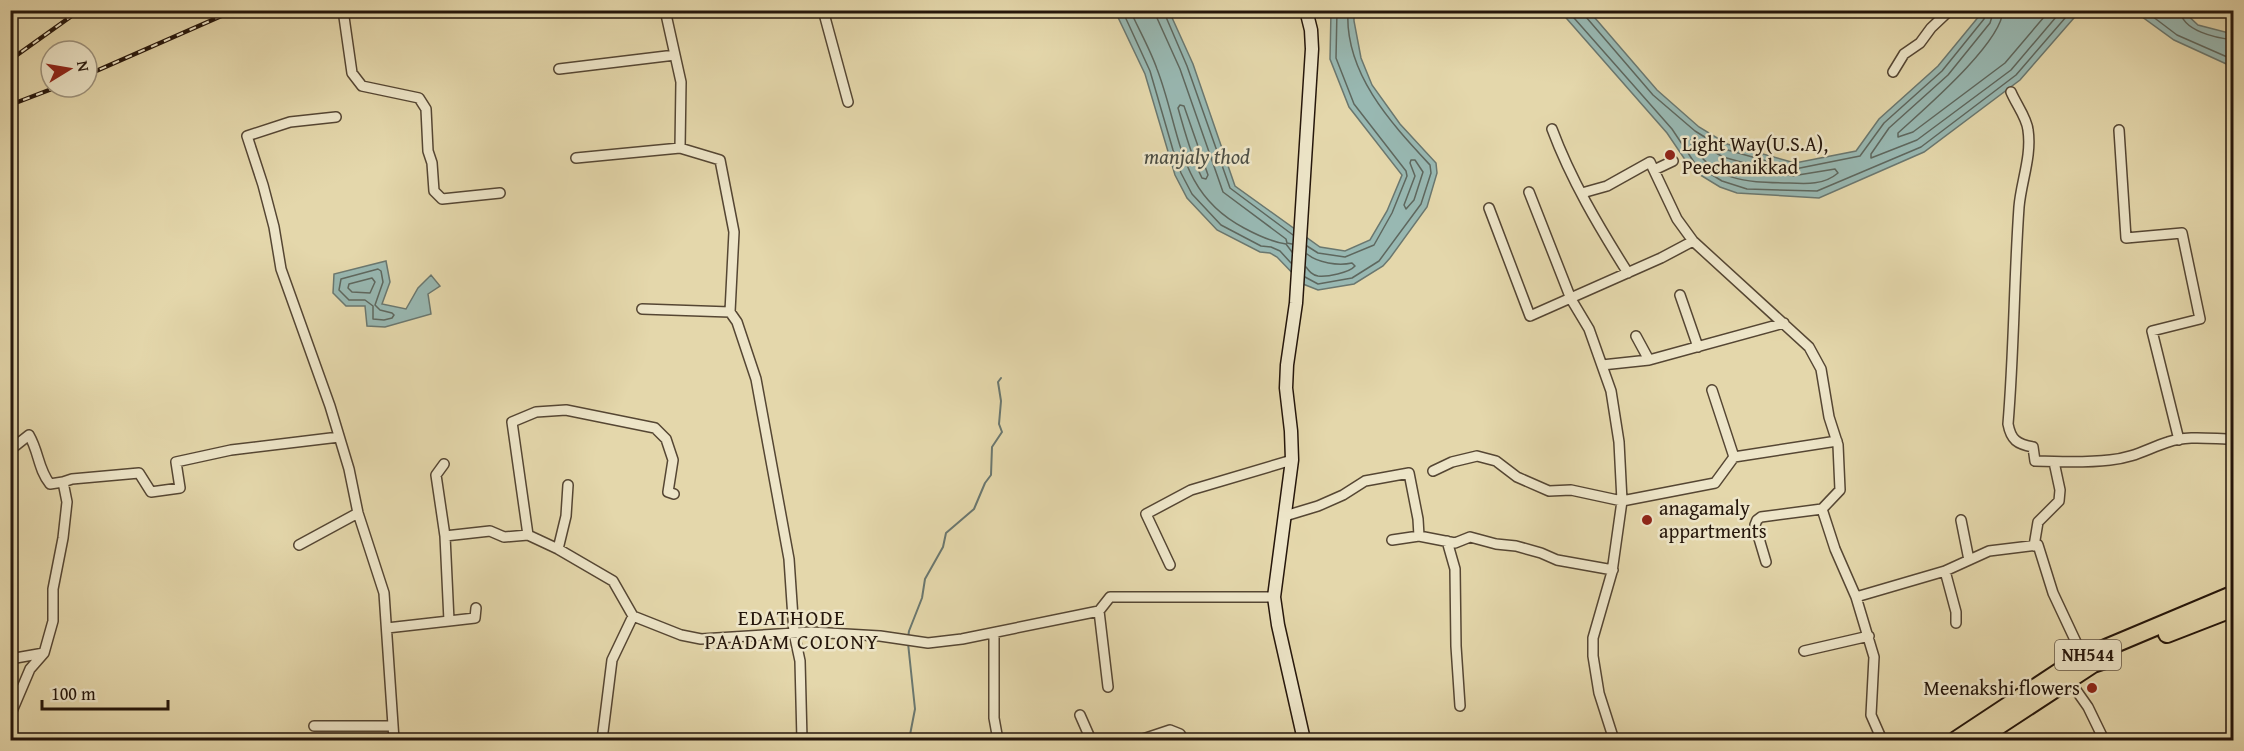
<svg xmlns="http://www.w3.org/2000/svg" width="2244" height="751" font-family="'Gentium Book Plus',serif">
<rect width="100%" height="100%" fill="#e4d7ab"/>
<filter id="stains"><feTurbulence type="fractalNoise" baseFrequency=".00333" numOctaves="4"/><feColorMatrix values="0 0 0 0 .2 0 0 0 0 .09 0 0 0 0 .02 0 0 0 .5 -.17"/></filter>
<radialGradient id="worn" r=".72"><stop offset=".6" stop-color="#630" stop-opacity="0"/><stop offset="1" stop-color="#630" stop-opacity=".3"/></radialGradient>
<!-- water -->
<path fill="#98b8b2" stroke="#6a776f" stroke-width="1.5" d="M1115,11H1169L1193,64L1235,186L1320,247L1345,251L1370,240L1387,211L1402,175L1349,107L1330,59L1331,11H1354V21L1361,58L1372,85L1400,124L1436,163L1437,173L1427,207L1390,258L1383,266L1354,284L1318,290L1303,284L1277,257L1270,253L1260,252L1217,230L1187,198L1175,175L1145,74Z
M1560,11H1589L1657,90L1699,127L1727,144L1795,163L1856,151L1879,119L1938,66L1980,15V11H2080L2020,80L1924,152L1819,198L1737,193L1720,187L1692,170L1667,133Z
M2134,11H2183L2198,25L2233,34V67L2174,40Z
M386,261L390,282L382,304L406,309L418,288L431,275L440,286L428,294L431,314L385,327L367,326L365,306H346L333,293L334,274Z"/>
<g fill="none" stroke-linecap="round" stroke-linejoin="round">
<!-- shore -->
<path stroke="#5e675e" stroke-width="1.5" d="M1122,10L1150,71L1173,150L1181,173L1192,194L1221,225L1261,246L1271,247L1280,251L1291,263
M1130,10C1139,30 1150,49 1157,69C1181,131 1177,193 1244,228C1257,235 1272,242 1286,244L1292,252
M1156,10L1157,18L1180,69L1223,192L1286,239L1287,243L1292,244
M1163,10L1187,66L1230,188L1293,235
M1567,10L1672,129L1696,165L1722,181L1747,189L1817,191L1921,147L2016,75L2072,10
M1585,10L1586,17L1653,95L1695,131L1724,149L1795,169L1860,156L1884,123L1942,71L1984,19L1986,10
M1994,10L1990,23L1948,75L1889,128L1871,154V158L1917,140L2011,70L2062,10
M2003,10C2002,43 1923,110 1898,133V137L1913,132L2005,63L2050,10
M2144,10L2177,35L2234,60
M2180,10C2182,31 2216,38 2234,40
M1180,105L1184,106L1208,175L1206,179L1202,178C1191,156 1185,132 1178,108Z
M1691,140H1694L1723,157L1792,176L1835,169L1838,173C1824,185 1807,184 1789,183C1747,182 1717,183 1691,144Z
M1411,160H1415L1423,172L1414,200L1406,209L1404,205L1415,176L1410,163Z
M1307,246L1318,253L1345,257L1374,245L1392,213L1407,176L1406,171L1354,104L1336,58L1337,10
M1306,267C1309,271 1312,275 1318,276C1327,277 1349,273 1355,266L1352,263C1338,266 1318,263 1307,254
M378,269L381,271L383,282L375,305L380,310L392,313L394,315L392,318L384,320L373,319V306L365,300H349L339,290L341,279Z
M1305,277L1318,284L1352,278L1379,261L1421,204L1431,173L1430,165C1391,123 1344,73 1348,10
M372,278L375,282L370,293L352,292L348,288L349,284Z"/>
<!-- stream -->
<path stroke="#6a776f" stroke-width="2" d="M908,638L909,631L922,598L925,579L943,547L946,533L974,509L985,483L991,475L992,447L1002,432L999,424L1001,401L998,382L1001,378
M908,643L915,709L909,740"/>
<!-- street casing -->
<g stroke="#554633" stroke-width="12">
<path id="street" d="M343,10L352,73L362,86L419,98L426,109L428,151L432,163L434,191L442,199L500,193
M665,10L681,82L680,148L720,160L734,232L730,312L737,322L756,379L789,559L794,633L800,661L802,740
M823,10L848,102
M559,69L675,55
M1893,72L1904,54L1920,43L1931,28L1950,10
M2011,92C2016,104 2027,118 2028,130C2032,156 2021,182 2019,207C2014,279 2014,352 2008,424C2011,440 2017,444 2033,447L2035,461C2060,462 2085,463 2110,460C2133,458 2147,449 2168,442C2187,435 2213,439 2234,439
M336,117L290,122L247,136L263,185L274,227L281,269L330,406L349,469L358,513L384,593L394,740
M1552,129C1571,180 1599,227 1628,273
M2119,130L2126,238L2182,233L2200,319L2152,331L2179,440
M576,158L680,148
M1654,170L1673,161
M1529,192L1571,299L1589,329L1611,391L1619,442L1622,501L1612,572L1593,638V656L1599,693L1614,740
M1582,193L1607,186L1650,162L1677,219L1693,241L1809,347L1821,369L1829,417L1838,445L1840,490L1822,509L1835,549L1856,597L1874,657L1871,715L1882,740
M1489,208L1530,316L1661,258L1693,241
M1680,295L1698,347
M642,309L730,312
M1636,336L1649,360L1784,323
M1602,365L1649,360
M10,450L29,435C39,452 38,469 50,484L63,482L67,502L63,538L53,589V621L44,653L30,669L10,716
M1734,457L1837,441
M444,464L436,475L445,536
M1433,471L1452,462L1477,456L1496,461L1517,477L1549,491L1571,490L1622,501L1715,483L1734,457L1712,390
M63,482L72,479L139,473L151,492L180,488L176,462L231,450L339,437
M1285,516L1318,506L1343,495L1365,481L1409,473L1418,519L1419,536
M1961,520L1969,560
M528,535L558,549L613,581L633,616L681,635L701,639L811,632L880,636L928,643L962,639L1099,611L1110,597H1274
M1392,540L1419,536L1455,543L1470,537L1496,544L1516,546L1541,553L1557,560L1613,570
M1447,541L1455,569L1456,646L1460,706
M299,545L358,513
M2034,546L2038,522L2059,501L2060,490L2054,462
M558,549L566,516L568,485
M1766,562L1755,525L1757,520L1761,517L1822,509
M1170,565L1146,514L1191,490L1292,460
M1945,571L1956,612V623
M1856,597L1945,571L1989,551L2038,545L2053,593L2083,657
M1099,611L1108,687
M449,621L475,618L476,608
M387,628L449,621L445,536L490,531L504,537L528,535L512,422L536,412L566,410L655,428L666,439L673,460L668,492L674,494
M994,633V718L998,740
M1804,651L1869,636
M10,659L44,653
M2069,680L2088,707L2104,740
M1080,715L1091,740
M314,726H393
M602,740L612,660L633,616
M1140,740L1170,730L1180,734L1184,740"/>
</g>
<!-- secondary casing -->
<g stroke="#25160b" stroke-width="15">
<path id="secondary" d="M1304,740L1278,625L1274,597L1292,460L1291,431L1286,388L1287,365L1296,303L1312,49L1311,30L1306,10"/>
</g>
<!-- highway casing -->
<g stroke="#25160b" stroke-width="20">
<path id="highway" d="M2167,634L2234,608
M1956,740L2077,660L2234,594
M1977,740L2093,664L2108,659"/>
</g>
<!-- street -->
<use href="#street" stroke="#ede5c8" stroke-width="9"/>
<!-- secondary -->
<use href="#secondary" stroke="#ede5c8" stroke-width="12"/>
<!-- highway -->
<use href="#highway" stroke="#e4d7ab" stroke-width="16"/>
<!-- rail casing -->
<g stroke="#25160b" stroke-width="4.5">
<path id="rail" d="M10,60L80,10
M87,75L235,10
M10,105L57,87"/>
</g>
<!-- rail -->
<use href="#rail" stroke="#ede5c8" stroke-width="2" stroke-dasharray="7" stroke-linecap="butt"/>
</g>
<!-- markers -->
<g fill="#8f2418" stroke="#ede5c8" stroke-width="2">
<circle cx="1670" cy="155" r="6"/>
<circle cx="1647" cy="520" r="6"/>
<circle cx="2092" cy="688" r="6"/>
</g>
<g text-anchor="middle" stroke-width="5" stroke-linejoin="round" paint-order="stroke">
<!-- shield labels -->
<rect fill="#ede5c8" stroke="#615444" stroke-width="1.5" x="2055" y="640" width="66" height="30" rx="4.5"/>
<g font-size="18" font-weight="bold" fill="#25160b">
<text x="2088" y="661">NH544</text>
</g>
<!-- poi labels -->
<g font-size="20" fill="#25160b" stroke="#ede5c8" text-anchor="start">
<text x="1682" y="151">Light Way(U.S.A),<tspan x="1682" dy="23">Peechanikkad</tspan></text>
<text x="1659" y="515">anagamaly<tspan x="1659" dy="23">appartments</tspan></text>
<text x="2080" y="695" text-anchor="end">Meenakshi flowers</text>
</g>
<!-- water labels -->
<g font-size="21" font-style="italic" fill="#4d4f45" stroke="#ede5c8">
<text x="1197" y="164">manjaly thod</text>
</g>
<!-- neighbourhood labels -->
<g font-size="21" letter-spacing="1.5" fill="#25160b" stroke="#ede5c8">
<text x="792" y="625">EDATHODE<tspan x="792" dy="24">PAADAM COLONY</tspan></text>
</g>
</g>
<!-- margin -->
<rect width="2244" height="751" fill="none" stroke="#e4d7ab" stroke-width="36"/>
<rect x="12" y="12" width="2220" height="727" fill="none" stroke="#25160b" stroke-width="3"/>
<rect x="18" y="18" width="2208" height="715" fill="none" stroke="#25160b" stroke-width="1.5"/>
<!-- north arrow -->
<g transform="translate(69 69) rotate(79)"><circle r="28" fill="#ede5c8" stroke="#9d927c" stroke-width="1.5"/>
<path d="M0-4.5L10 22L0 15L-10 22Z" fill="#8f2418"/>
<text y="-9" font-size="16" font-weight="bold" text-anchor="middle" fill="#25160b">N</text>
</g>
<!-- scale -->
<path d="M42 700v9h126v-9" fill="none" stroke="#25160b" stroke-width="3"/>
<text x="51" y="700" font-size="18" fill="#25160b" stroke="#ede5c8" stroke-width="4.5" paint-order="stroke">100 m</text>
<rect width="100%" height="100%" filter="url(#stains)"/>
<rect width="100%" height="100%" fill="url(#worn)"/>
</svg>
